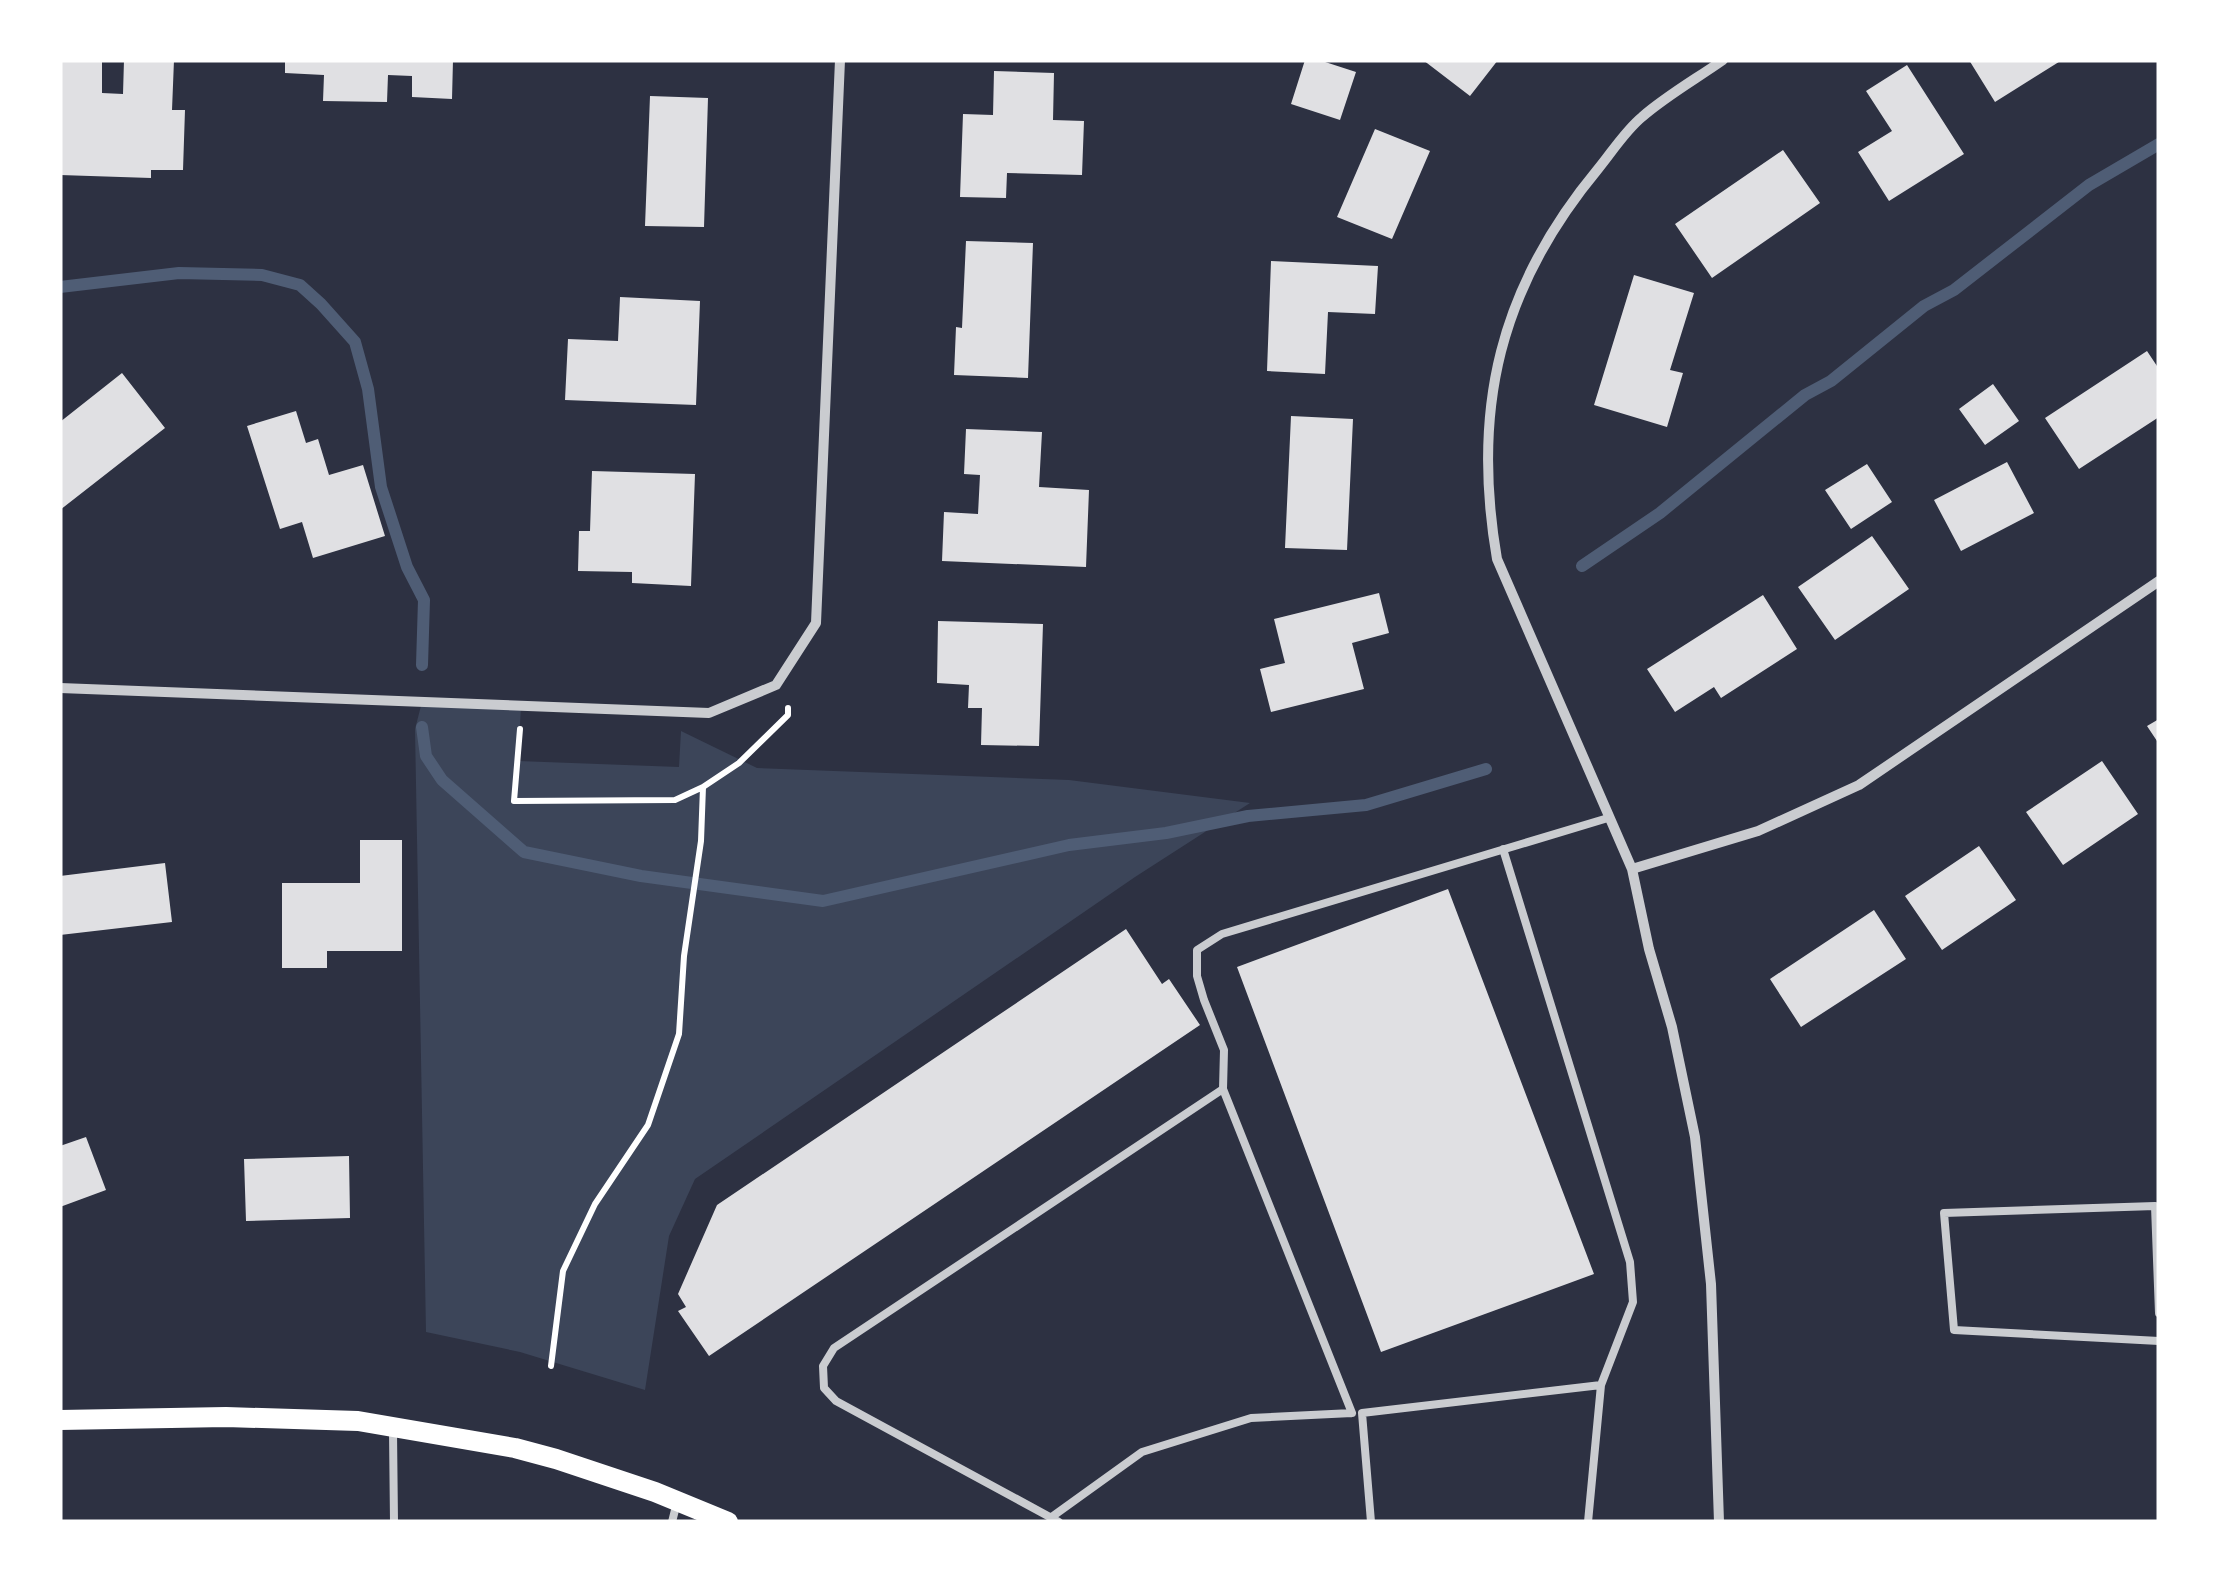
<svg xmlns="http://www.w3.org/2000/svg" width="2219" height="1582" font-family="'Crimson Pro',serif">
<rect width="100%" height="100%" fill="#2d3142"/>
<!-- green -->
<path fill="#3c4559" d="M422,702L521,706L518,761L679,767L681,731L757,768L1069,780L1250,803L1135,877L695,1179L669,1236L645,1390L520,1352L426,1332L415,729Z"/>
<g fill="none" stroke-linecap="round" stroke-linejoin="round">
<!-- stream -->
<path stroke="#4f5d75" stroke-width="12" d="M60,287L179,273L262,275L300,285L321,304L355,342L368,389L381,487L407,567L424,600L422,665
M1582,566L1660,513L1805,395L1831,381L1924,306L1954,290L2089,185L2159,144
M422,727L426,756L442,780L524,852L641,876L823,901L1069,845L1166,833L1248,816L1366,805L1486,769"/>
</g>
<!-- building -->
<path fill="#e0e0e3" d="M60,60H102V93L123,94L124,60H174L172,110H185L183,170H151V178L60,175Z
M285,60H453L452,99L412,97V76L388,75L387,102L323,101L324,75L285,73Z
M1305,60H1319L1356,72L1340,120L1291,104Z
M1423,60H1498L1470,96Z
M1969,60H2062L1995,102Z
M1907,65L1964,154L1889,201L1858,152L1892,131L1866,91Z
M994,71L1054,73L1053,120L1084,121L1082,175L1007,173L1006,198L960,197L963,114L993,115Z
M650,96L708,98L704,227L645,226Z
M1375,129L1430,151L1392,239L1337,217Z
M1783,150L1820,203L1712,278L1675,224Z
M966,241L1033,243L1028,378L954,375L956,327L962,328Z
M1271,261L1378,266L1375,314L1328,312L1325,374L1267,371Z
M1634,275L1694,293L1670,370L1683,373L1667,427L1594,405Z
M620,297L700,301L696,405L565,400L568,339L618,341Z
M2147,351L2159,369V417L2079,469L2045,418Z
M122,373L165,428L60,510V422Z
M1993,384L2019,421L1985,445L1959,409Z
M296,411L306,443L318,439L329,475L363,465L385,536L313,558L302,522L280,529L247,426Z
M1291,416L1353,419L1347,550L1285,548Z
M966,429L1042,432L1039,487L1089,490L1086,567L942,561L944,512L978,514L980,475L964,474Z
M2007,462L2034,513L1961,551L1934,500Z
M1867,464L1892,502L1851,529L1825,490Z
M592,471L695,474L691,586L632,583V572L578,571L579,531H590Z
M1872,536L1909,589L1835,640L1798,587Z
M1379,593L1389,633L1352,643L1364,689L1271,712L1260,669L1285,663L1274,619Z
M1763,595L1797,649L1721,698L1714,687L1675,712L1647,669Z
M938,621L1043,624L1039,746L981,745L982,708H968L969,685L937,683Z
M2159,719V744L2147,726Z
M2102,761L2138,814L2063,865L2026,812Z
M360,840H402V951H327V968H282V883H360Z
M1979,846L2016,900L1942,950L1905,896Z
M165,863L172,922L60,935V876Z
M1448,889L1594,1274L1381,1352L1237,967Z
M1874,910L1906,959L1801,1027L1770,979Z
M1126,929L1162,984L1169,979L1200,1025L709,1356L678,1311L686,1307L678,1294L717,1205Z
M86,1137L106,1190L60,1207V1146Z
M349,1156L350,1218L246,1221L244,1159Z"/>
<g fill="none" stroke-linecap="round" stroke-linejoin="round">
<!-- path -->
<path stroke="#fff" stroke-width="6" d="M520,729L514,801L675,800L703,787L701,841L684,956L679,1034L648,1125L595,1204L563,1271L551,1366
M703,787L739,763L788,715V708"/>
<!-- service -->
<path stroke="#caccd0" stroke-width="8" d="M1503,849L1630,1262L1633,1302L1601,1385L1588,1522
M1223,1089L1352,1413
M2159,1313L2155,1206L1944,1213L1954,1330L2159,1341
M393,1432L394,1522
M1053,1516L1142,1452L1251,1418L1352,1413
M672,1522L677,1502
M1059,1522L836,1401L824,1388L823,1366L834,1348L1223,1089L1224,1050L1204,1000L1197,976V950L1222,934L1608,818
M1371,1522L1362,1413L1601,1385"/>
<!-- minor -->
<path stroke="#caccd0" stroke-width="10" d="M60,688L709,713L776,685L816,623L840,60
M1632,869L1758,831L1859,785L2159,581
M1719,1522L1711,1284L1695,1137L1672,1027L1649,949L1632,869L1497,559C1471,408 1500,287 1598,169C1612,152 1625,131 1642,117C1666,96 1696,79 1723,60"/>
<!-- secondary -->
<path stroke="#fff" stroke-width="20" d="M60,1420L226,1417L358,1421L515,1448L556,1459L655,1492L728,1522"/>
</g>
<!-- border -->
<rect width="2219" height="1582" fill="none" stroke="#ffffff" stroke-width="125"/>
</svg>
